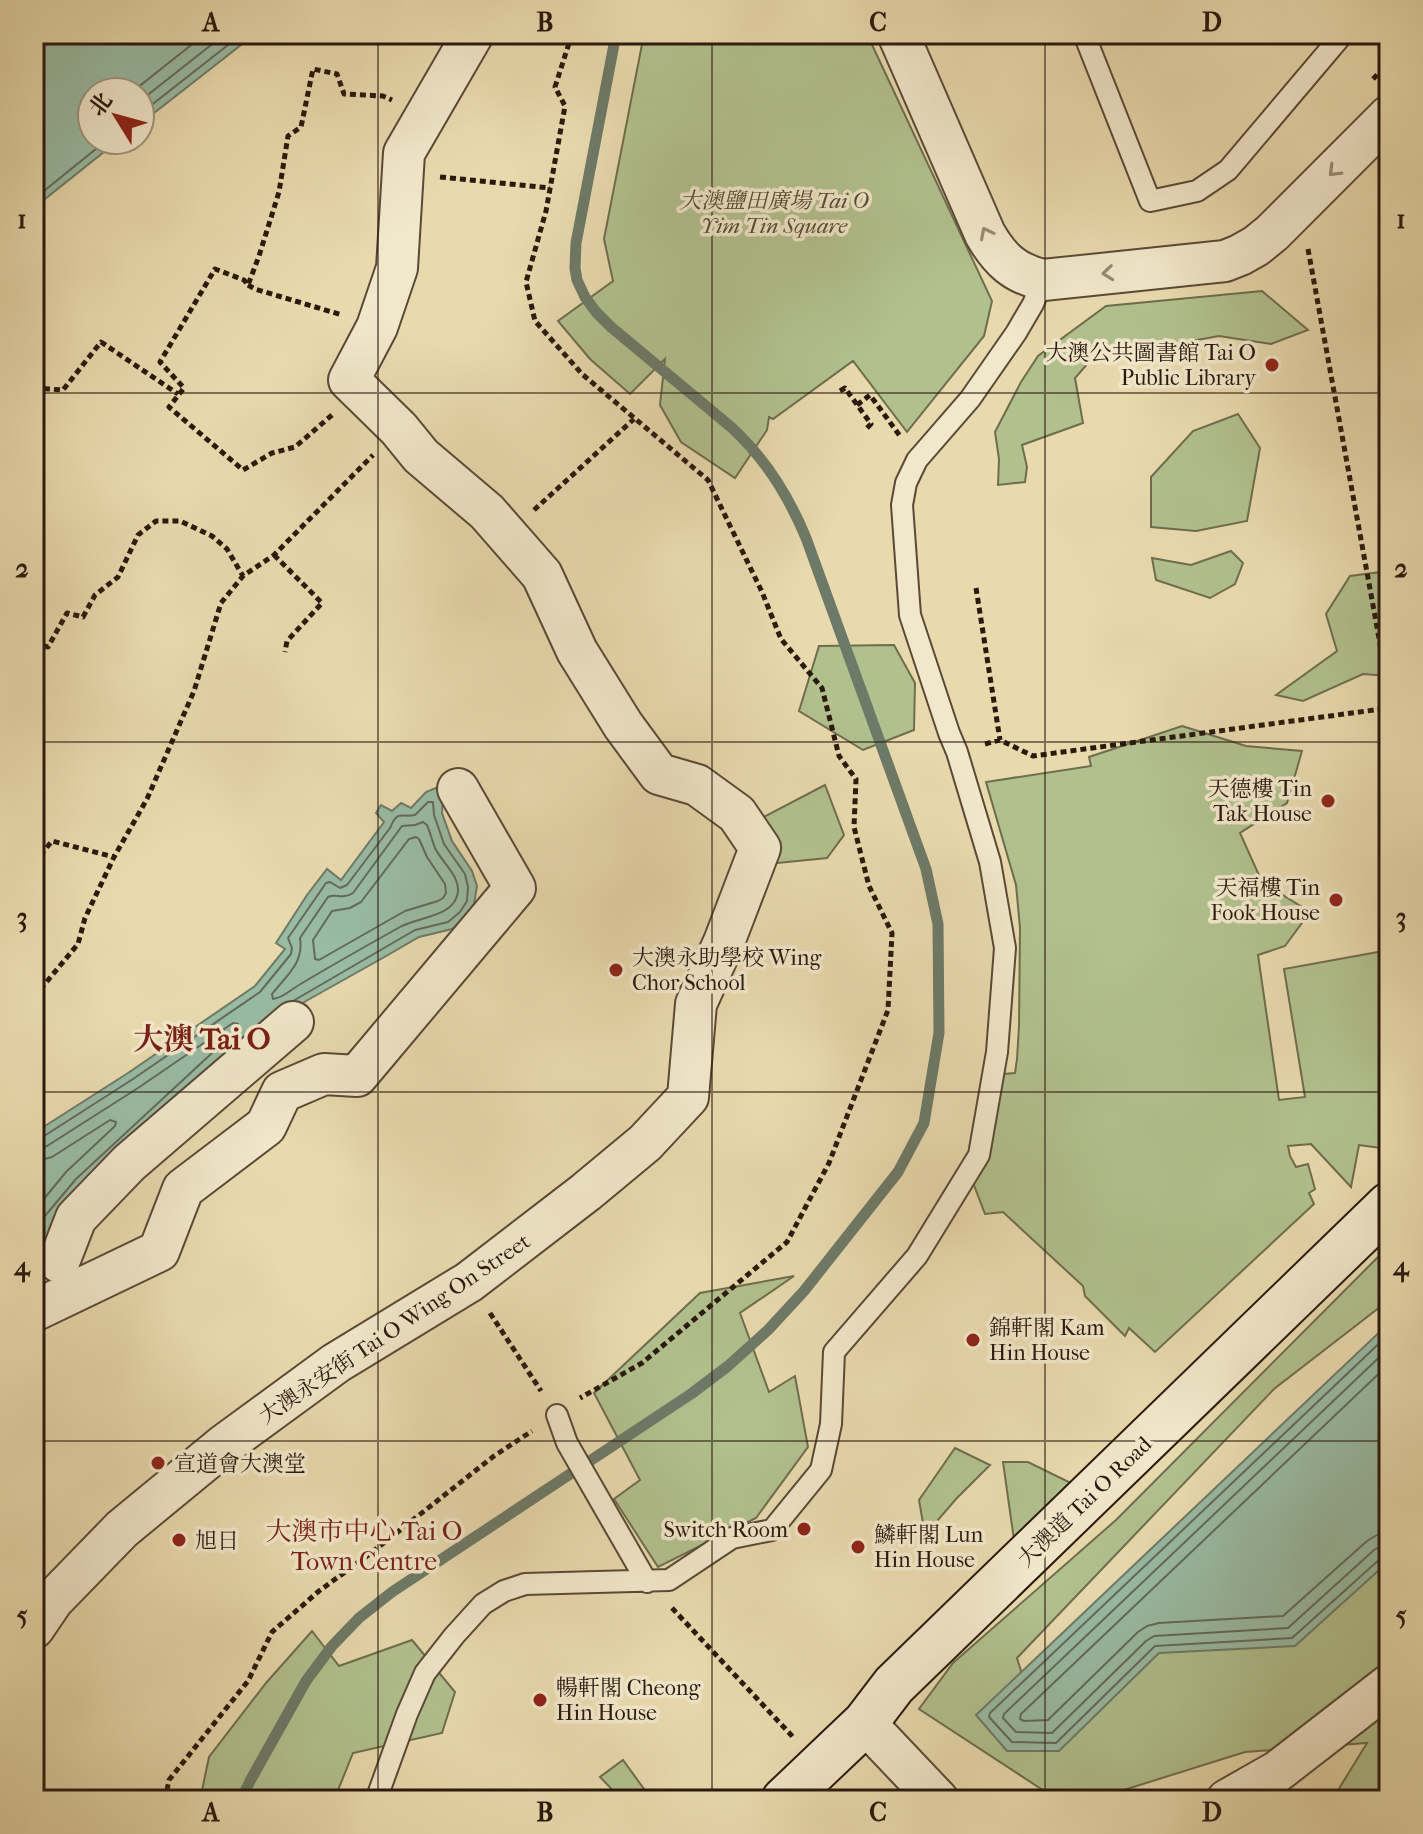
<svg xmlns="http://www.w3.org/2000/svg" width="1423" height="1834" font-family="'IM FELL French Canon','Noto Serif SC',serif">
<rect width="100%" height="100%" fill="#e9daae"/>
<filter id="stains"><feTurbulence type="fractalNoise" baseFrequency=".0025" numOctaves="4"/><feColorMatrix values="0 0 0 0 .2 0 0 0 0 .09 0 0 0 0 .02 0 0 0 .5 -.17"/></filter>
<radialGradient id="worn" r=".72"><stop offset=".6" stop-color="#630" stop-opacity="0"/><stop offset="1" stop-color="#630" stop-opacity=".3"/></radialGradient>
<!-- green -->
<path fill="#b1c18e" stroke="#6e6d4e" stroke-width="2" d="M644,34H867L992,301L984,336L907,432L853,361L773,419L769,417L767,430L735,478L681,442L660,405L665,359L630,394L590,359L558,321L613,281L604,239Z
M1262,291L1308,330L1271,344L1219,336L1164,346L1097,353L1075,378L1083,423L1022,445L1027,467L1025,482L998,485L999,459L995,432L1021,382L1038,356L1106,306Z
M1238,414L1260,448L1247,521L1196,531L1151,527V477L1193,431Z
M1231,551L1243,563L1235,584L1210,598L1156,580L1152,558L1191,565Z
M1389,571V676L1363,674L1303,701L1276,695L1337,651L1326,614L1350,576Z
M894,645L915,683L914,730L863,750L799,711L819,646Z
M1182,726L1246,746L1302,751L1287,803L1240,833L1262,882L1310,912L1285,946L1258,955L1279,1100L1305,1097L1284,969L1389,950V1067L1382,1105L1387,1109L1389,1149L1359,1145L1351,1187L1311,1144L1288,1146L1290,1156L1296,1167L1308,1164L1315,1189L1309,1193L1314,1204L1155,1352L1129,1328L1125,1336L1085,1296L1083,1286L1003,1212L985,1214L972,1180L989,1135L1004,1074L1015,1073L1017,1059L1019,1026L1020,928L1016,885L986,782L1091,766L1089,757Z
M825,785L844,835L827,858L768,864L760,819Z
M1389,1246V1300L1274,1389L1017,1658L1032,1706L1389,1519V1800H1332L1367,1743L1245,1752L1092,1800H1058L919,1709L953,1663L1116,1520Z
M794,1276L740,1313L769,1392L795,1376L808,1447L756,1518L658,1567L614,1499L640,1480L594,1393L700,1293Z
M955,1448L990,1465L956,1499L925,1535L919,1500Z
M1003,1462H1028L1081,1488L1014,1540Z
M312,1631L339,1666L412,1640L455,1692L442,1733L353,1753L334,1800H200L209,1757L266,1683Z
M623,1760L652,1800H622L600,1777Z"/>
<!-- water -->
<path fill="#99bba4" stroke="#6d7a68" stroke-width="2" d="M34,34H255L140,124V92H92V140H119L45,199L34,211Z
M438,787L443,795L442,813L452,841L472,871L477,886L474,904L465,918L452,929L419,937L388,955L306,1001L256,1037L58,1229L37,1253H34V1133L128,1073L255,986L285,949L276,943L307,895L327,869L341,880L384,822L376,813L381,805L392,811L401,803L411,808L426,792Z
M1389,1323V1561L1295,1646L1159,1653L1059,1751H1007L976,1715Z"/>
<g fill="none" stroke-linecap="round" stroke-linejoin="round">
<!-- shore -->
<path stroke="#626a5a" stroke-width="2" d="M132,92L205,34
M140,101L225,34
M140,114L242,34
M34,199L107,140
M423,822L427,825C430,832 432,840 435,848C442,863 463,878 457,896C451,917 418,917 400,927C366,946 332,965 299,985C290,990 283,998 273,999L272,994C287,975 304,963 300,938L328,897C336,893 343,900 353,893L402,826L415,825Z
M416,837L419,839L427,857L445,884L446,893L443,898L438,901L405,911L319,960L315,959L313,940L332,911L350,908L361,902L409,839Z
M34,1139L41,1138L133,1079L260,992L291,954L292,948L288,938L326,883L330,882L340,888L347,885L390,828C398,809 400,818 415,815L428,802H433L434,815L444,844L465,874L468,887L467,901L460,912L448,922L415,930L293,1001
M34,1149L47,1146L138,1088L233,1023L238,1024V1029L76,1179L34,1229
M34,1162L52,1157L110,1120L116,1122L115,1126L66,1172L34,1211
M1389,1334L990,1713L989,1717L1012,1742L1056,1743L1155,1646L1292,1638L1381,1558L1389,1555
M1389,1348L1004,1714L1003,1718L1016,1732L1052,1733L1146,1641L1154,1636L1288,1628L1374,1550L1381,1546L1389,1545
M1389,1364L1021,1714L1020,1719L1024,1721L1048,1720L1138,1632L1147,1626L1159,1623L1283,1616L1367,1541L1377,1535L1389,1533"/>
<!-- stream -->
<path stroke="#6d7a68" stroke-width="11" d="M241,1800L250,1781L306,1681L332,1646L359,1618L392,1592L691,1394L728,1366L768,1330L804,1291L898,1172L924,1123L939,1033L938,924L926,869L806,538C789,497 765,458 731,427L611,327L596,312L585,297L577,280L575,268L576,243L616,34"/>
<!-- lane casing -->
<g stroke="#5a4937" stroke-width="24">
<path id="lane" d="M1084,34L1150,201L1197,191L1228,170L1343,34
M557,1415L567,1443L647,1582
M376,1800L407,1714L425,1673L454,1636L483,1604L504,1591L525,1584L669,1580L732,1538L772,1530L821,1470L831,1424L834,1352L917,1256L979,1155L997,1052L1005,948L990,862L957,752L949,733L910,615L902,505L906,483L917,460L970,399L1016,333L1033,304L1043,280"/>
</g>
<!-- street casing -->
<g stroke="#5a4937" stroke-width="44">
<path id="street" d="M898,34L985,234C1000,260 1014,273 1043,280L1225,261L1240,255L1256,246L1272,233L1389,116
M59,1262L76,1218L129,1163L293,1022
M34,1311L159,1251L183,1189L266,1126L282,1092L324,1074L357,1076L515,888L458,789
M34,1628L53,1600L122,1529L224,1445L336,1363L469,1282L586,1192L645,1143L688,1097L696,1004L724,942L760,848L737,814L697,785L659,774L623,725L577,651L542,575L487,512L421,456L399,429L349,380L377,327L397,268L404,153L473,34
M865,1723L938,1800
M1227,1800L1278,1771L1389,1685"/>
</g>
<!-- secondary casing -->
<g stroke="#2a190f" stroke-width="48">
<path id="secondary" d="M784,1800L865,1723L894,1685L1389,1205"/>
</g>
<!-- path -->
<path stroke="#2a190f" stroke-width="5" stroke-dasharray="6 4" stroke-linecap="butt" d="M572,34L555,87L565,106L546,211L526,282L535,321L582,374L708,480L762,592L781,639L822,688L839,756L856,779L854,827L869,886L892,933L888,1010L829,1163L787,1242L642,1363L580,1398
M1373,79L1389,63
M440,177L550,188
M1308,249L1389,693
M248,285L255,289L342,315
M34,388L63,390L101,342L178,394
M840,391L845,388L871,424L867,428
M857,405L870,395L900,436
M332,415L295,447L272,453L243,470L169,407L184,388L160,362L215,269L244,280L248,285L259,256L279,192L288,136L301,127L313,69L337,74L344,94L383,96L392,100
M534,510L634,419
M274,555L322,603L287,641L285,652
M976,588L1000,740
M34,643L48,647L67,613L83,617L95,595L118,577L138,535L156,521H180L212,536L227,549L243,576
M985,744L1000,740L1033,756L1389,708
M34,863L52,841L114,857
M34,997L78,944L85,918L114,857L147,799L194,691L221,603L243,576L274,555L373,455
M490,1313L541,1391
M672,1608L794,1738
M165,1800L169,1780L248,1681L272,1632L319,1591L371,1553L494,1456L532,1431"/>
<!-- lane -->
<use href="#lane" stroke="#f1e7ca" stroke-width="20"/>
<!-- street -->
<use href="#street" stroke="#f1e7ca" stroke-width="40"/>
<!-- secondary -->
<use href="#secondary" stroke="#f1e7ca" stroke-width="44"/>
</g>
<!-- one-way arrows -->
<defs><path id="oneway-chevron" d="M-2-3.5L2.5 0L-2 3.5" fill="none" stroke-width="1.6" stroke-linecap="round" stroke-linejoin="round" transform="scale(2)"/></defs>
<g stroke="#978a76">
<use href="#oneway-chevron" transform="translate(1334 171) rotate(135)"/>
<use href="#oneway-chevron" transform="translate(986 233) rotate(-117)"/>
<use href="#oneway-chevron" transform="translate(1108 273) rotate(174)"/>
</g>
<!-- grid -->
<path fill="none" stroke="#2a190f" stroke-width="2" stroke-opacity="0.55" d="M378,34V1800M712,34V1800M1045,34V1800M34,393H1389M34,742H1389M34,1092H1389M34,1441H1389"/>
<!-- markers -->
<g fill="#8f2418" stroke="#f1e7ca" stroke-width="3">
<circle cx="1272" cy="365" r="8"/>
<circle cx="1328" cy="801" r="8"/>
<circle cx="1336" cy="900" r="8"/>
<circle cx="616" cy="970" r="8"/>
<circle cx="973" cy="1340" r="8"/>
<circle cx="158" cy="1463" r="8"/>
<circle cx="804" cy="1529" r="8"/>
<circle cx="179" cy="1540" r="8"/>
<circle cx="858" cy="1547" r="8"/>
<circle cx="540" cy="1700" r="8"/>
</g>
<g text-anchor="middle" stroke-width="7" stroke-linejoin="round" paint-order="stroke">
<!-- park labels -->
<g font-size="22" font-style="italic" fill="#524b35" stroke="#f1e7ca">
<text x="774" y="208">大澳鹽田廣場 Tai O<tspan x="774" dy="25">Yim Tin Square</tspan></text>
</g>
<!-- poi labels -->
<g font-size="22" fill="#2a190f" stroke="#f1e7ca" text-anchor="start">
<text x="1256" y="360" text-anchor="end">大澳公共圖書館 Tai O<tspan x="1256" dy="25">Public Library</tspan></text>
<text x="1312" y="796" text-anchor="end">天德樓 Tin<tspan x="1312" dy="25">Tak House</tspan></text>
<text x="1320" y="895" text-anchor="end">天福樓 Tin<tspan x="1320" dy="25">Fook House</tspan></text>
<text x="632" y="965">大澳永助學校 Wing<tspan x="632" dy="25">Chor School</tspan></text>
<text x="989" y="1335">錦軒閣 Kam<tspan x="989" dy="25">Hin House</tspan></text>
<text x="174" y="1471">宣道會大澳堂</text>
<text x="788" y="1537" text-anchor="end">Switch Room</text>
<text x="874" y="1542">鱗軒閣 Lun<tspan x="874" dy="25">Hin House</tspan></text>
<text x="195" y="1548">旭日</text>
<text x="556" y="1695">暢軒閣 Cheong<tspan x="556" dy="25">Hin House</tspan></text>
</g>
<!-- street labels -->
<g font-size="22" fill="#2a190f" stroke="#f1e7ca">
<text transform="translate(394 1328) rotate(-34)" y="8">大澳永安街 Tai O Wing On Street</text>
<text transform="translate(1084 1501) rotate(-44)" y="8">大澳道 Tai O Road</text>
</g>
<!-- quarter labels -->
<g font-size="26" fill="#7a1f14" stroke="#f1e7ca">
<text x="364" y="1540">大澳市中心 Tai O<tspan x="364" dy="30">Town Centre</tspan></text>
</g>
<!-- district labels -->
<g font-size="30" font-weight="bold" fill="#7a1f14" stroke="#f1e7ca">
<text x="202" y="1049">大澳 Tai O</text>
</g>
</g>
<!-- margin -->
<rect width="1423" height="1834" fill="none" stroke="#e9daae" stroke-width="88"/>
<!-- north arrow -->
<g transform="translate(116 116) rotate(307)"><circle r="38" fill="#f1e7ca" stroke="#a1957f" stroke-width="2"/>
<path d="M0-6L14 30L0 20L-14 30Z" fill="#8f2418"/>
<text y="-12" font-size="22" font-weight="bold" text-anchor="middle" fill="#2a190f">北</text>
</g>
<rect x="44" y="44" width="1335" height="1746" fill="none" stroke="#2a190f" stroke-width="3"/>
<g font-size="26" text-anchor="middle" font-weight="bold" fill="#2a190f">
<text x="211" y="31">A</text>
<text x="545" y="31">B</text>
<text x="878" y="31">C</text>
<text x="1212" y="31">D</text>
<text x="22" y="228">1</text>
<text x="1401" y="228">1</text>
<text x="22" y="577">2</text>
<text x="1401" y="577">2</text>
<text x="22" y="926">3</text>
<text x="1401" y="926">3</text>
<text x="22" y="1275">4</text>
<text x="1401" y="1275">4</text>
<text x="22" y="1624">5</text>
<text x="1401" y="1624">5</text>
<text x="211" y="1821">A</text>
<text x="545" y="1821">B</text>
<text x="878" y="1821">C</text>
<text x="1212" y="1821">D</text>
</g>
<rect width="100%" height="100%" filter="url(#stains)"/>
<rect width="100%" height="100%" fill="url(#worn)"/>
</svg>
